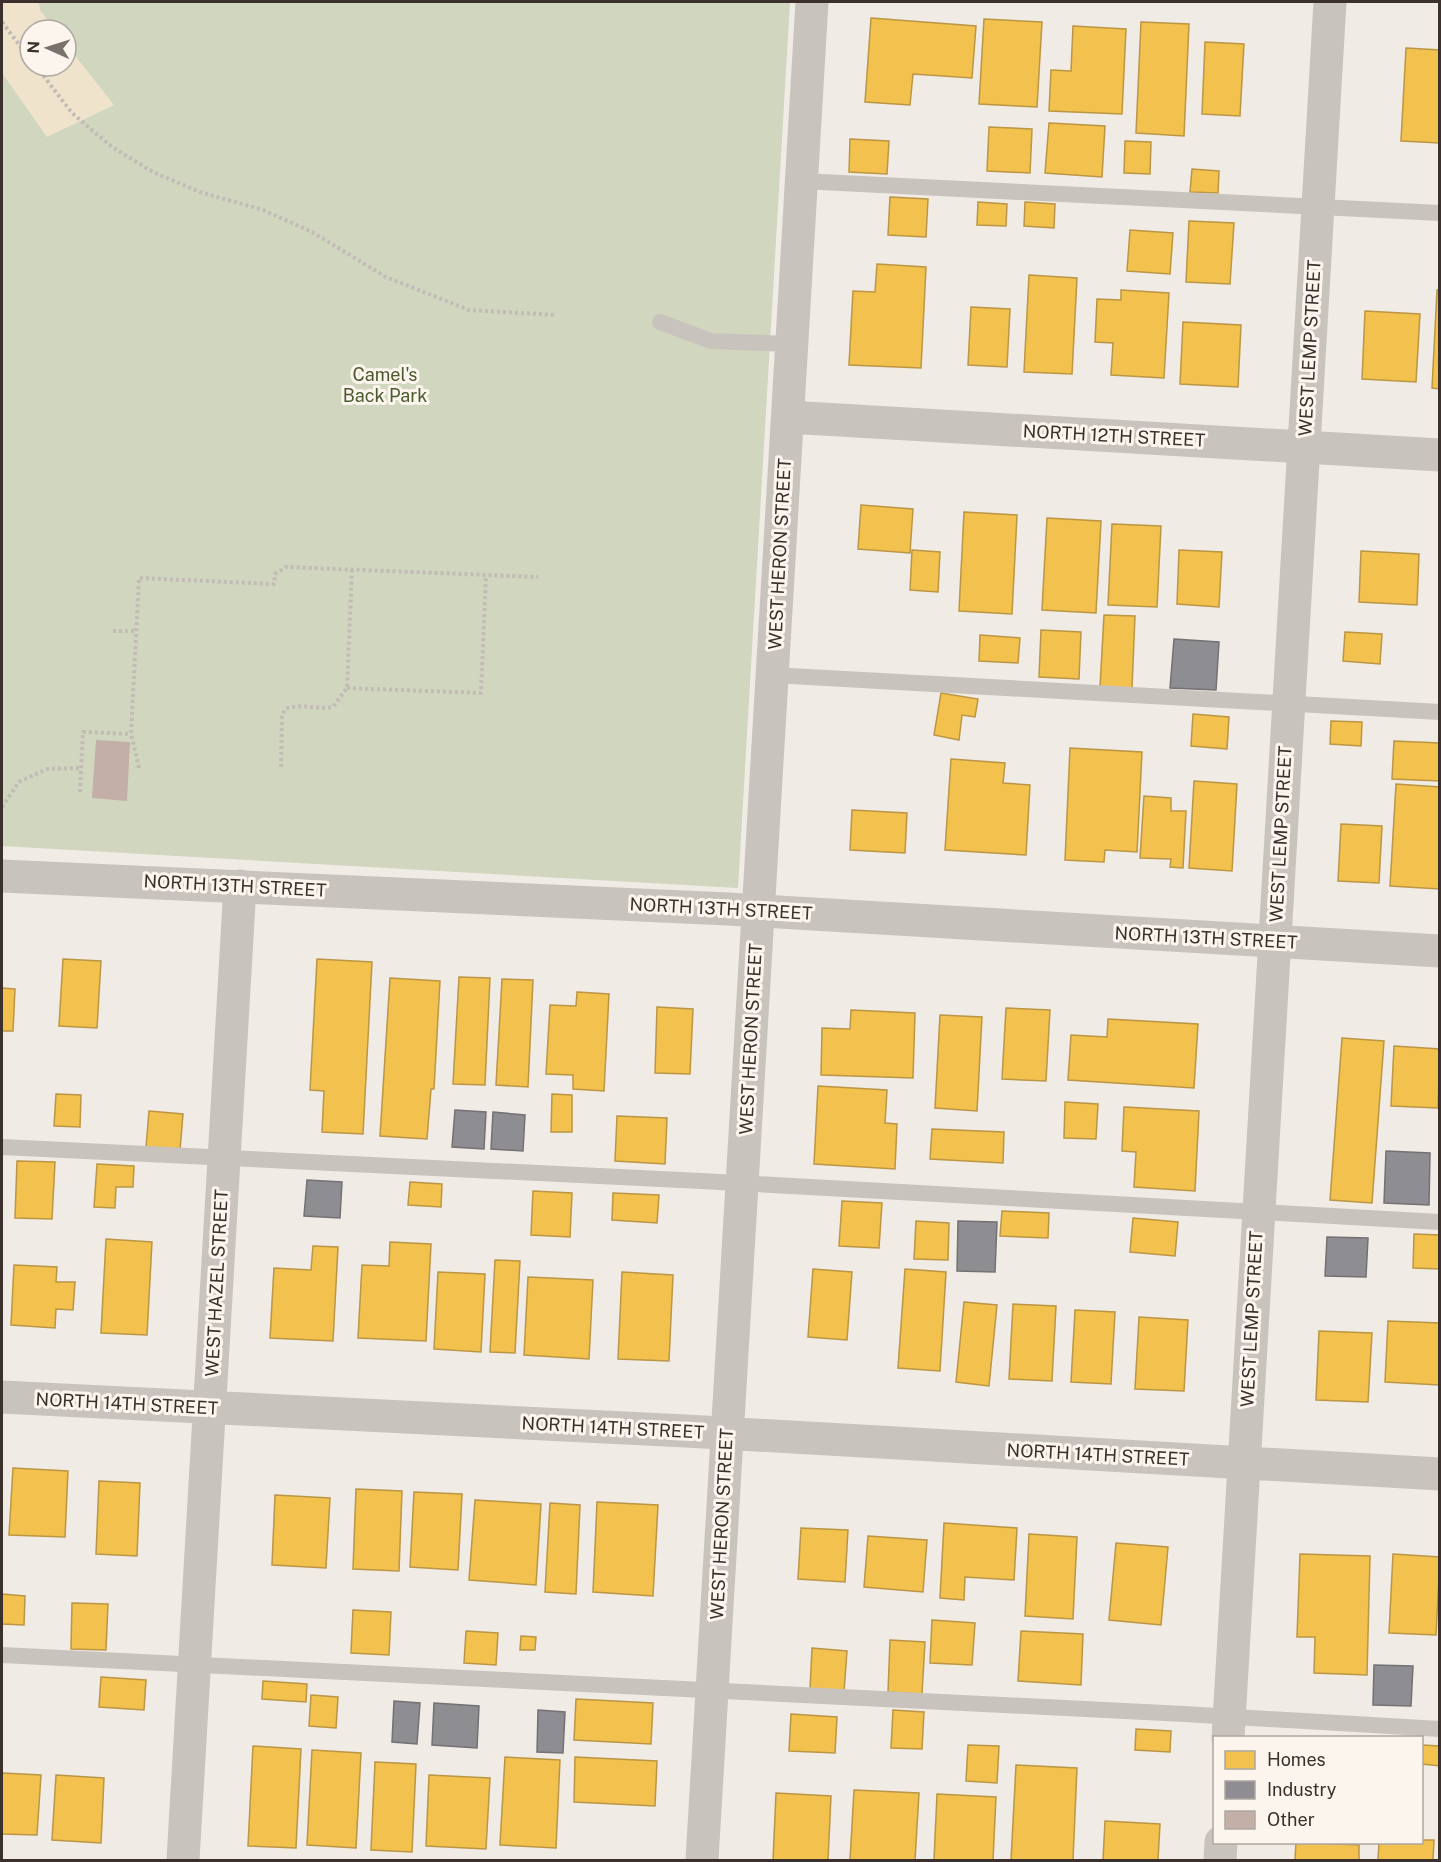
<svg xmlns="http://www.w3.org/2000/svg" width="1441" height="1862" font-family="'Public Sans',sans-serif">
<rect width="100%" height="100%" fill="#f0ebe5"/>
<!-- green -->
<path fill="#d1d6bf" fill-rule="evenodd" d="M2,2H790L738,888L2,846ZM30,30H66V66H30Z"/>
<!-- sand -->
<path fill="#efe3cc" d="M2,2H39L40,10L55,30H30V66H66V44L114,105L47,137L2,73Z"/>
<!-- homes -->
<path fill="#f2c14e" stroke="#bb9644" stroke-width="1.5" d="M871,18L976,26L972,78L913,74L910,105L865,102Z
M984,19L1042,22L1037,107L979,104Z
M1141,22L1189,24L1184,136L1136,133Z
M1073,26L1126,29L1122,114L1049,111L1051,70L1071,71Z
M1205,42L1244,44L1240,116L1202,114Z
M1406,48L1440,50V143L1401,141Z
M1049,123L1105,126L1102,177L1045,173Z
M989,127L1032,129L1030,173L987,171Z
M850,139L889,141L887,174L849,172Z
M1125,141L1151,142L1150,174L1124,173Z
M1192,169L1219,171L1218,193L1190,192Z
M890,197L928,199L926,237L888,235Z
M978,202L1007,204L1006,226L977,225Z
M1025,202L1055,204L1054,228L1024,226Z
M1189,221L1234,223L1230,284L1186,282Z
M1130,230L1173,233L1170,274L1127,271Z
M877,264L926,267L921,368L849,365L853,291L875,292Z
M1029,275L1077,278L1072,374L1024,372Z
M1121,290L1169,293L1164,378L1111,375L1113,343L1095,342L1097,299L1121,300Z
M1437,290H1440V389L1432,388Z
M971,307L1010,309L1007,367L968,365Z
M1365,311L1420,314L1416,382L1362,379Z
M1183,322L1241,325L1238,387L1180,384Z
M861,505L913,509L910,553L858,549Z
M964,512L1017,515L1012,614L959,611Z
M1047,518L1101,521L1096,613L1042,610Z
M1112,524L1161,526L1157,607L1108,605Z
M912,550L940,552L938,592L910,590Z
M1179,550L1222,552L1219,607L1177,604Z
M1361,551L1419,554L1417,605L1359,602Z
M1104,615L1135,616L1132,688L1100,687Z
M1041,630L1081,632L1079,679L1039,677Z
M1345,632L1382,634L1380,664L1343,661Z
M980,635L1020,638L1018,663L979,661Z
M941,693L978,699L975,717L962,715L959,740L934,735Z
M1193,714L1229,717L1227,749L1191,746Z
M1331,721L1362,722L1361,746L1330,744Z
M1394,741L1440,743V781L1392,779Z
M1070,748L1142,752L1137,852L1105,850L1104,862L1065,860Z
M951,759L1005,763L1003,783L1030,785L1026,855L945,850Z
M1194,781L1237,784L1232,871L1189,868Z
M1396,784L1440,787V889L1390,886Z
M1144,796L1171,798V811H1186L1183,868L1170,867L1171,859L1140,858Z
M852,810L907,813L905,853L850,850Z
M1341,824L1382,826L1379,883L1338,881Z
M63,959L101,961L97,1028L59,1026Z
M317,959L372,962L363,1134L322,1132L324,1091L310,1090Z
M459,977L490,978L485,1085L453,1084Z
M390,978L440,981L434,1089H431L427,1139L380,1136Z
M502,979L533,980L528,1087L496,1085Z
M2,988L15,989L13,1031H2Z
M577,992L609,994L604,1091L573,1089V1075L546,1074L550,1005L576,1006Z
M657,1007L693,1009L690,1074L655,1073Z
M1006,1008L1050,1010L1046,1081L1002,1079Z
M851,1010L915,1013L913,1078L821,1075L822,1028L850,1029Z
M940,1015L982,1017L977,1111L935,1108Z
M1108,1019L1198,1024L1194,1088L1068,1080L1071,1035L1107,1037Z
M1342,1038L1384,1041L1372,1203L1330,1200Z
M1394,1046L1440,1049L1438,1108L1391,1106Z
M818,1086L887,1090L885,1123L897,1124L895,1169L814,1164Z
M56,1094L81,1095L80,1127L54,1126Z
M552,1094L572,1095V1132H551Z
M1065,1102L1098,1104L1096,1139L1064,1138Z
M1124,1107L1199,1111L1195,1191L1134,1187L1136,1152L1122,1151Z
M149,1111L183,1114L180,1150L146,1147Z
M617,1116L667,1118L665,1164L615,1161Z
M932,1129L1004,1132L1003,1163L930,1159Z
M17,1161L55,1162L52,1219L15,1218Z
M97,1164L134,1166L133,1187H116L115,1208L94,1207Z
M410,1182L442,1184L441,1207L408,1205Z
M533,1191L572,1193L570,1237L531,1235Z
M613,1193L659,1195L657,1223L612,1220Z
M842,1201L882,1203L879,1248L839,1246Z
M1002,1211L1049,1213L1048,1238L1000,1236Z
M1133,1218L1178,1222L1175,1256L1130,1252Z
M916,1221L949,1223L948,1260L914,1259Z
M1414,1234L1440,1235V1269L1413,1268Z
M106,1239L152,1242L147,1335L101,1333Z
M390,1242L431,1244L426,1341L358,1338L362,1265L389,1266Z
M313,1246L338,1247L333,1341L270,1338L274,1268L311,1270Z
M495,1260L520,1261L515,1353L490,1352Z
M14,1265L57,1267L56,1282H75L73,1310L56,1309L55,1328L11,1325Z
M813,1269L852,1272L847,1340L808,1337Z
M905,1269L946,1272L940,1371L898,1368Z
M438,1272L485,1274L481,1352L434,1349Z
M622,1272L673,1275L669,1361L618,1359Z
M528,1277L593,1280L589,1359L524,1355Z
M964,1302L997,1305L989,1386L956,1382Z
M1013,1304L1056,1306L1052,1381L1009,1379Z
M1075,1310L1115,1312L1111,1384L1071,1382Z
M1139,1317L1188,1320L1184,1391L1135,1389Z
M1388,1321L1440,1323L1439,1385L1385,1382Z
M1319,1331L1372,1333L1368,1402L1316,1400Z
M13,1468L68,1471L65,1537L9,1535Z
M99,1481L140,1483L137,1556L96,1554Z
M356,1489L402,1491L399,1571L353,1569Z
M414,1492L462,1494L458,1570L410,1567Z
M275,1495L330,1498L326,1568L272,1565Z
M475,1500L541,1504L536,1585L469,1580Z
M597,1502L658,1505L653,1596L593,1592Z
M550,1503L580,1505L576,1594L545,1592Z
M944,1523L1017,1528L1014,1580L965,1577L964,1600L940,1598Z
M801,1528L848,1530L845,1582L798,1579Z
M1029,1534L1077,1537L1073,1619L1025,1616Z
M868,1536L927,1540L923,1592L864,1587Z
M1116,1543L1168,1547L1161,1625L1109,1620Z
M1300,1554L1370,1556L1367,1675L1314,1673L1315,1637H1297Z
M1393,1554L1440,1557L1436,1635L1389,1633Z
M2,1594L25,1596L24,1625L2,1624Z
M72,1603L108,1604L106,1650L71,1649Z
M353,1610L391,1612L389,1655L351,1653Z
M932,1620L975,1623L972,1665L930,1663Z
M466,1631L498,1633L496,1665L464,1663Z
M1021,1631L1083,1634L1081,1685L1018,1681Z
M521,1636L536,1637L535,1650H520Z
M890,1640L925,1642L922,1694L888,1692Z
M812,1648L847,1651L844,1692L810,1689Z
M101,1677L146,1680L144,1710L99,1707Z
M263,1681L307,1684L306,1702L262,1699Z
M311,1695L338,1697L336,1728L309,1726Z
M576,1699L653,1703L651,1744L574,1740Z
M893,1710L924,1712L922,1749L891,1748Z
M791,1714L837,1717L835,1753L789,1751Z
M1136,1729L1171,1731L1170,1752L1135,1750Z
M968,1745L999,1746L997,1783L966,1781Z
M1422,1745L1440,1746V1766L1422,1764Z
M253,1746L301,1749L296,1848L248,1846Z
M312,1750L361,1753L356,1848L307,1845Z
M505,1757L560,1760L556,1848L500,1845Z
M575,1757L657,1761L655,1806L574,1802Z
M375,1762L416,1764L412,1852L371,1850Z
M1016,1765L1077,1768L1073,1860H1011Z
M2,1773L41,1775L37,1835L2,1834Z
M56,1775L104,1778L101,1843L52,1840Z
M429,1775L490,1778L486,1849L426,1846Z
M854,1790L919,1793L915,1860H850Z
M776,1793L831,1796L828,1860H773Z
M937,1794L996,1797L993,1860H934Z
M1105,1821L1160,1824L1158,1860H1103Z
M1422,1840H1434L1433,1860H1378L1379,1842H1422Z
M1296,1842L1359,1845V1860H1295Z"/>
<!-- industry -->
<path fill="#8d8d92" stroke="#747173" stroke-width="1.5" d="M1174,639L1219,642L1216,690L1170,688Z
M455,1110L486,1112L484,1149L452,1147Z
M493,1112L525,1115L523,1151L491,1149Z
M1386,1151L1430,1153L1429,1205L1384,1203Z
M307,1180L342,1182L340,1218L304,1216Z
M958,1221L997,1222L995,1272L957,1271Z
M1327,1237L1368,1238L1366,1277L1325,1276Z
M1374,1665L1413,1666L1411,1706L1373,1705Z
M394,1701L420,1703L417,1744L392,1742Z
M434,1703L479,1706L477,1748L432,1745Z
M538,1710L565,1712L563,1753L537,1752Z"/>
<!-- building -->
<path fill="#c3afa7" d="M96,740L130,742L127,801L92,798Z"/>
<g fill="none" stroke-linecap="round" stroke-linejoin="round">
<!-- path -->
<path stroke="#c2bbb6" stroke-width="4" stroke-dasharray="3 3" stroke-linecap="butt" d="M2,22L30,59
M36,66L72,113L112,147L153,172L200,192L263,210L312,232L386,277L469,310L556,315
M113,631H137
M347,688L481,693L486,575
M281,767L282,717L285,709C300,703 318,710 333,707L347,688L352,569
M139,768L131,734L139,578L274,584L275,574L286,567L538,577
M80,792L83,732L131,734
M2,807L19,782L47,769L82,768"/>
<!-- service -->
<path stroke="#c9c3be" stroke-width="16" d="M801,181L1440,213
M660,322L711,341L791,344
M772,675L1440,712
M2,1147L701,1181L1440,1222
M2,1655L1184,1714L1440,1729"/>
<!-- minor -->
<path stroke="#c9c3be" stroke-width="33" d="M788,417L1440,455
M2,1397L686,1431L1440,1474
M1228,1738L1330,2
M183,1860L240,886
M702,1860L812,2
M1220,1860L1221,1842"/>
<!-- tertiary -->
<path stroke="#c9c3be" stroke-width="33" d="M2,876L728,909L1440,951"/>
</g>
<g text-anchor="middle" stroke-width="6" stroke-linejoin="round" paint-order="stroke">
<!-- street labels -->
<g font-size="18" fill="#3b302b" stroke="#fbf5ee">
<text transform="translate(1310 348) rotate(-87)" y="6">WEST LEMP STREET</text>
<text transform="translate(1114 436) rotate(3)" y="6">NORTH 12TH STREET</text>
<text transform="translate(780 554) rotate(-87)" y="6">WEST HERON STREET</text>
<text transform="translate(1281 834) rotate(-87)" y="6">WEST LEMP STREET</text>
<text transform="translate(235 886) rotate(3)" y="6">NORTH 13TH STREET</text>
<text transform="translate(721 909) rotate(3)" y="6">NORTH 13TH STREET</text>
<text transform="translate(1206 938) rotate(3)" y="6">NORTH 13TH STREET</text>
<text transform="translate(751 1039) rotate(-87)" y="6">WEST HERON STREET</text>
<text transform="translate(217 1283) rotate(-87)" y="6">WEST HAZEL STREET</text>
<text transform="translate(1252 1319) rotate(-87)" y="6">WEST LEMP STREET</text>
<text transform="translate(127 1404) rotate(3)" y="6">NORTH 14TH STREET</text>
<text transform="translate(613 1428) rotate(3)" y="6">NORTH 14TH STREET</text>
<text transform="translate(1098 1455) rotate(3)" y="6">NORTH 14TH STREET</text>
<text transform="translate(722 1524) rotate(-87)" y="6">WEST HERON STREET</text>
</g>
<!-- park labels -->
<g font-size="18" fill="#4a5a2e" stroke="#fbf5ee">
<text x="385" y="381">Camel's<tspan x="385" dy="21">Back Park</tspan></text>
</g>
</g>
<!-- border -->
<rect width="1441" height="1862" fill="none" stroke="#3b302b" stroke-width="6"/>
<!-- legend -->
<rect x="1213" y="1736" width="210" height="108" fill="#fbf5ee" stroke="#aea6a0" stroke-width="1.5"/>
<rect x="1225" y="1751" width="30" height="18" fill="#f2c14e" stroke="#aea6a0" stroke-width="1.5"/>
<text x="1267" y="1766" font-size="18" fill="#3b302b">Homes</text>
<rect x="1225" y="1781" width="30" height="18" fill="#8d8d92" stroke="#aea6a0" stroke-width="1.5"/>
<text x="1267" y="1796" font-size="18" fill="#3b302b">Industry</text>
<rect x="1225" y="1811" width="30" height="18" fill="#c3afa7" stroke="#aea6a0" stroke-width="1.5"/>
<text x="1267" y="1826" font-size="18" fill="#3b302b">Other</text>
<!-- north arrow -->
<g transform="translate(48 48) rotate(273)"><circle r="28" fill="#fbf5ee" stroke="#aea6a0" stroke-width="1.5"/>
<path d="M0-4.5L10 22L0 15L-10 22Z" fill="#7a716c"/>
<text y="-9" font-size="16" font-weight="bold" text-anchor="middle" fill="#3b302b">N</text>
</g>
</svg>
